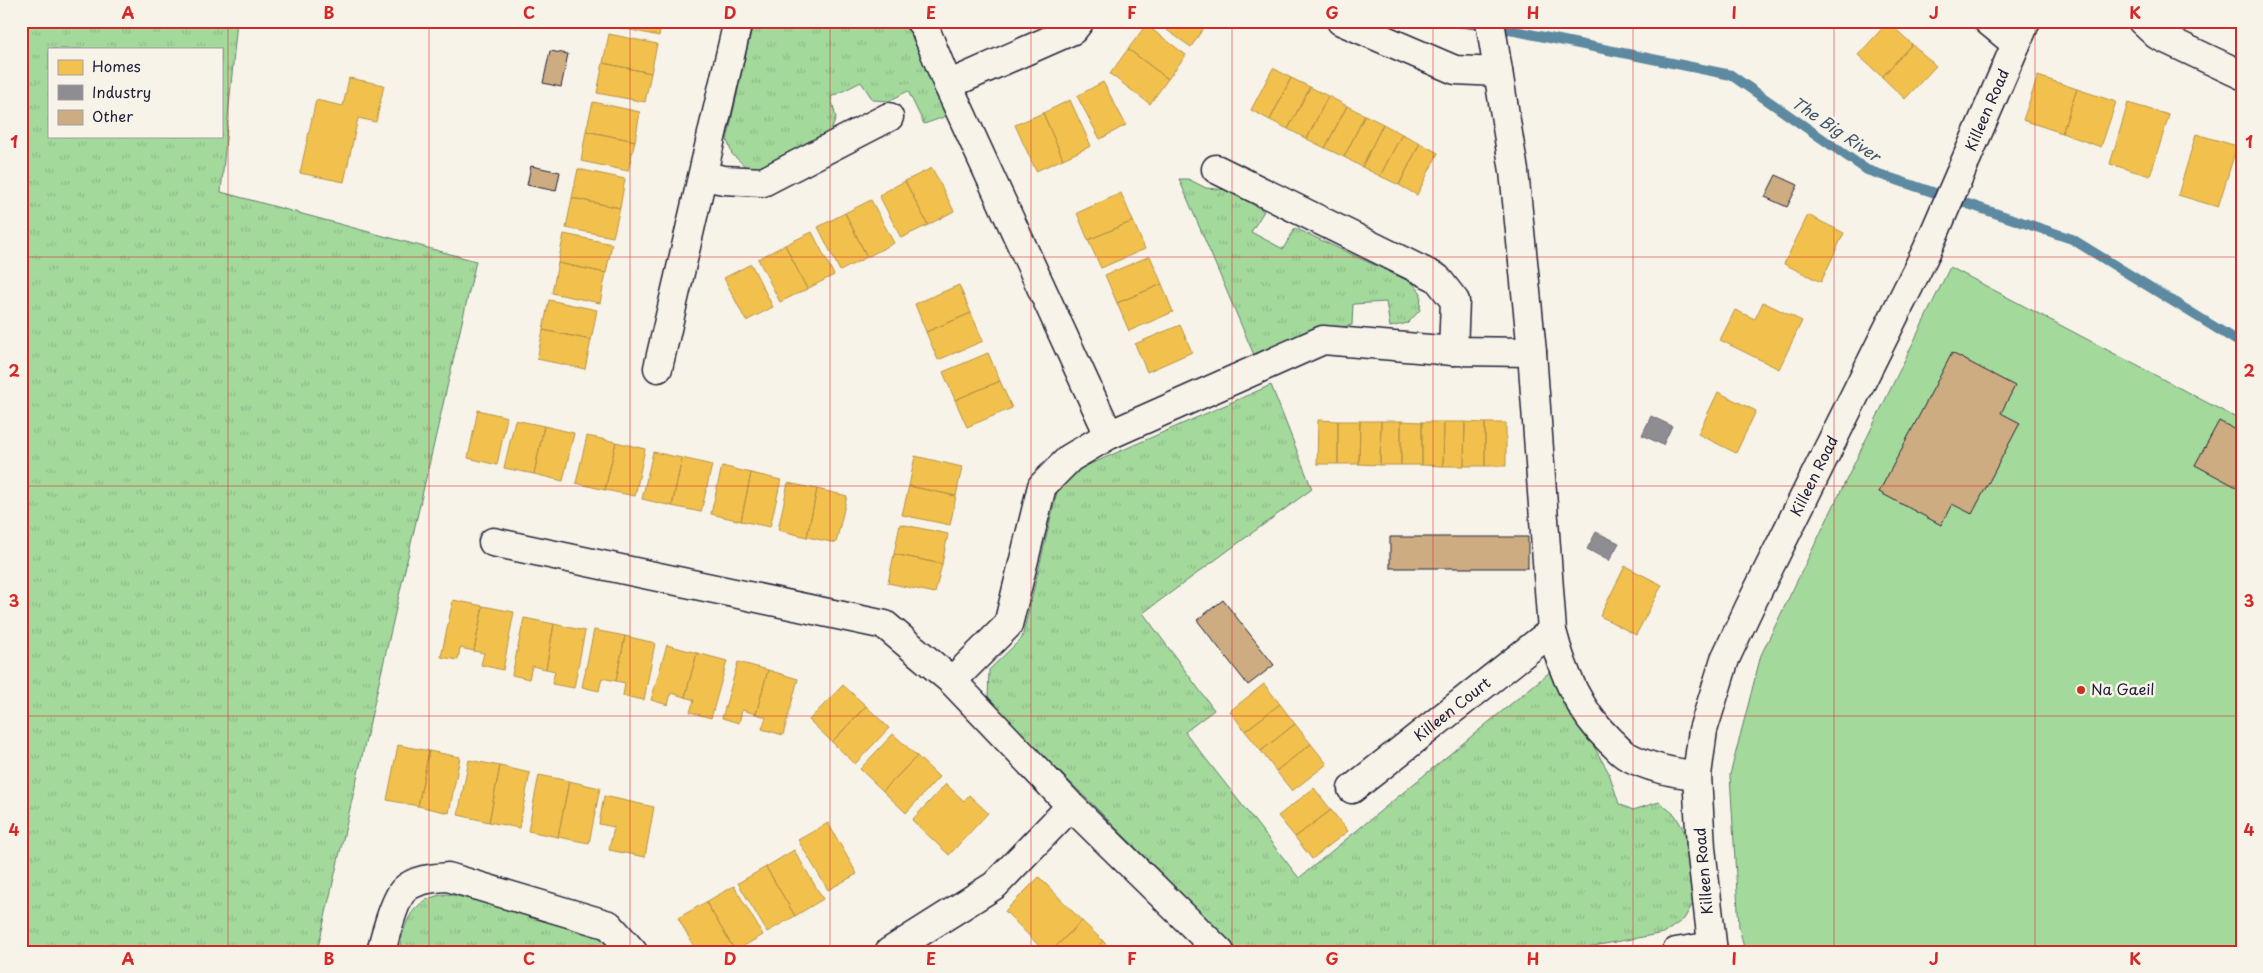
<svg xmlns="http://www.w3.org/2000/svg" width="2263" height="973" font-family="'Playpen Sans',sans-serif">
<defs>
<pattern id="grass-tufts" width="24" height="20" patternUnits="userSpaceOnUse" patternTransform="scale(1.25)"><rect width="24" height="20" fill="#a4d99c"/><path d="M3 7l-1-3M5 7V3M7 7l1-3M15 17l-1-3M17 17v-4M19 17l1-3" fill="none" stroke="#8dba87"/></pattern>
</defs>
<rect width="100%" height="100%" fill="#f7f3e8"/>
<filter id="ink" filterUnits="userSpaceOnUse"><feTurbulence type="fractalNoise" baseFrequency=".02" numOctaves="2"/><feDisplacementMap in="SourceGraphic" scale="10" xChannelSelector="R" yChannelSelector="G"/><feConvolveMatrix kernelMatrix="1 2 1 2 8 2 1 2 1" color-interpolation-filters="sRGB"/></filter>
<g filter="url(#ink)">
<!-- grass -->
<path fill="url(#grass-tufts)" stroke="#637e6c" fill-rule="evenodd" d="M21,21H237L221,192L476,261L317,952H21ZM49,49H221V136H49Z
M753,21H904L915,37L950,115L924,124L908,91L889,101L873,100L861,82L831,97L836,118L830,133L766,168H747L732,154L727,140Z
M1179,179H1188L1206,188L1228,190L1264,211L1251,232L1283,249L1295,228L1413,283L1421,293L1420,310L1408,323L1390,327L1386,302L1353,304L1352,325L1299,335L1254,355Z
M1271,385L1312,489L1143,613L1214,710L1185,732L1299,878L1551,671L1609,773L1619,804L1633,810L1659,802L1675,815L1685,832L1695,900L1684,919L1664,933L1583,948L1575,952H1240L988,700L989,670L1022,638L1058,488L1077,470Z
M448,894L580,926L607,942L615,952H399C404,921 413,897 448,894Z"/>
<!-- garden -->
<path fill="#a4d99c" stroke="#637e6c" d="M1950,267L2242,421V952H1745L1739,927L1730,775L1761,655Z"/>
<!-- homes -->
<path fill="#f2c14e" stroke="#b49148" d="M613,21H662L659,36L612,26Z
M1154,21H1208L1191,47Z
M1888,22L1912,44L1882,77L1858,55Z
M1146,25L1186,55L1168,79L1128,49Z
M609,34L657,44L651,73L603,63Z
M1912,44L1936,66L1905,99L1882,77Z
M1128,49L1168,79L1150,104L1110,74Z
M603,63L651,73L645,102L597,93Z
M1273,68L1291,78L1270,120L1251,110Z
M2038,76L2077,89L2062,133L2023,120Z
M349,78L384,85L376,122L358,118L344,182L300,173L316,100L343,106Z
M1291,78L1310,87L1288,129L1270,120Z
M1103,82L1126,125L1100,139L1077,96Z
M1310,87L1328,96L1307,139L1288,129Z
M2077,89L2116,102L2101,147L2062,133Z
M1328,96L1347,106L1325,148L1307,139Z
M1070,100L1091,146L1063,159L1043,113Z
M593,102L640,112L635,141L586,131Z
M2128,103L2169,115L2150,176L2110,164Z
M1347,106L1365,115L1344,157L1325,148Z
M1043,113L1063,159L1036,171L1015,125Z
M1365,115L1383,124L1362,167L1344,157Z
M1383,124L1402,134L1380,176L1362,167Z
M586,131L635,141L628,171L581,161Z
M1402,134L1420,143L1399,185L1380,176Z
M2196,134L2237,146L2218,207L2178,195Z
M1420,143L1438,153L1417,195L1399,185Z
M932,168L954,211L928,225L905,181Z
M578,169L625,179L620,208L572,198Z
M905,181L928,225L901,238L879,195Z
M1121,193L1133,221L1088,240L1077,213Z
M572,198L620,208L613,237L566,228Z
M871,200L894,243L867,257L845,213Z
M845,213L867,257L840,271L818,227Z
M1808,215L1844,233L1821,282L1784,264Z
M1133,221L1145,249L1101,268L1088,240Z
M812,232L834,275L807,289L785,245Z
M564,234L612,244L606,273L558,263Z
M785,245L807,289L780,302L758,259Z
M1150,256L1162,284L1117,303L1105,275Z
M558,263L606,273L600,303L552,293Z
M751,264L773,307L746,321L724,278Z
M1162,284L1173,312L1129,331L1117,303Z
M959,285L971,313L926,332L915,304Z
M549,300L597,310L591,340L543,330Z
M1763,302L1802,321L1779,369L1720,340L1735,310L1755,319Z
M971,313L983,341L938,360L926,332Z
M1180,325L1192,352L1147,372L1135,344Z
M543,330L591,340L585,369L537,359Z
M988,353L1000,381L955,400L943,372Z
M1000,381L1012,408L967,427L955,400Z
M1718,392L1756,411L1736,453L1698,434Z
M478,410L507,417L497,465L468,458Z
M515,420L544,426L534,474L504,468Z
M1318,420L1338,421V464H1317Z
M1338,421H1360L1359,464H1338Z
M1360,421H1381L1380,465L1359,464Z
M1381,421H1401V465H1380Z
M1401,421L1422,422V465H1401Z
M1422,422H1444L1443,466L1422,465Z
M1444,422H1465L1464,466H1443Z
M1465,422L1485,423V466H1464Z
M1485,423H1506V466H1485Z
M544,426L574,433L563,481L534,474Z
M587,436L616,442L605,490L576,483Z
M616,442L645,449L635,496L605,490Z
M653,452L682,458L672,506L642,499Z
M915,456L962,467L956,496L909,486Z
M682,458L712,465L701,512L672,506Z
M722,466L751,473L741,521L711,514Z
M751,473L781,480L770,527L741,521Z
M788,483L817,489L807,537L778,530Z
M909,486L956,496L950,525L902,515Z
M817,489L847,496L836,543L807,537Z
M900,524L948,534L942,564L894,554Z
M894,554L942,564L935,593L888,583Z
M1625,566L1662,585L1636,635L1600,616Z
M453,600L483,606L474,651L460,648L458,660L441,657Z
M483,606L514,612L503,670L481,665L484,653L474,651Z
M524,618L554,624L546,669L532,666L529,679L512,675Z
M554,624L585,631L574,688L552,684L555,671L546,669Z
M594,630L625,636L616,681L602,678L599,691L582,687Z
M625,636L655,643L644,700L623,696L625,683L616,681Z
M667,645L697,653L685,697L671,693L668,705L651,700Z
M697,653L727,661L711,718L690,712L694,700L685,697Z
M738,662L768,670L756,714L742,710L739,723L722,718Z
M768,670L798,679L783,735L762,729L766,717L756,714Z
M1264,684L1280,704L1245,731L1230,711Z
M843,685L866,706L832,742L809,720Z
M1280,704L1295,724L1261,751L1245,731Z
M866,706L889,728L855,764L832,742Z
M1295,724L1311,744L1276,771L1261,751Z
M893,734L917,756L883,791L860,769Z
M1311,744L1327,764L1292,791L1276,771Z
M398,745L429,751L418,806L387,800Z
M429,751L460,757L449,813L418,806Z
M917,756L939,777L906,813L883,791Z
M469,760L500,766L489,822L458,815Z
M500,766L530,773L519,828L489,822Z
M539,775L569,781L558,837L528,831Z
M569,781L600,788L589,843L558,837Z
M946,784L964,801L969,795L988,813L949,855L912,820Z
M1314,788L1331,810L1295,837L1278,816Z
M604,796L654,807L645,857L609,850L614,827L599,824Z
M1331,810L1348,831L1312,859L1295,837Z
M828,823L857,874L828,890L798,840Z
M794,850L823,899L795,916L766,867Z
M766,867L795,916L767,932L738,883Z
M1039,877L1082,921L1050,952H1045L1005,911Z
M734,886L763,935L735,951L706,902Z
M706,902L735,951L697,952L678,918Z
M1082,921L1103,941L1092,952H1050Z
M1103,941L1113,952H1092Z"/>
<!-- industry -->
<path fill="#8d8d92" stroke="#6d6d78" d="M1651,416L1672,426L1663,445L1642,435Z
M1596,532L1619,543L1609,561L1587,549Z"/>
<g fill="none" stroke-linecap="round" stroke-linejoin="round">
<!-- stream -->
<path stroke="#5d89a1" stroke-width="10" d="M1449,21L1500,28L1731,75L1867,170L2072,239L2242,344"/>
</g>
<!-- building -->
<path fill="#ceac81" stroke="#22223b" d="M550,51L568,54L561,87L543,83Z
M531,166L560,172L556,191L527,185Z
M1776,175L1798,185L1787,207L1765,197Z
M1952,353L2015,386L2001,413L2020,423L1972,514L1952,504L1941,525L1879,492Z
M2219,421L2242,433V490L2195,465Z
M1390,537H1528V568H1390Z
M1223,600L1274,665L1248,685L1197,620Z"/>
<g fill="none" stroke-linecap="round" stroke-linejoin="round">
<!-- street casing -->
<g stroke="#22223b" stroke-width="31">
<g id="street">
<path d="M920,21L924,26L948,85L1109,435"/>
<path d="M1341,21L1455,70L1498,72"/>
<path d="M1490,21L1514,171L1532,352L1552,631C1563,673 1579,711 1610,741C1616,746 1621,753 1627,756C1650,768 1672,773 1697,775"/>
<path d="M1988,21L2016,44"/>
<path d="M2142,21L2157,35L2242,75"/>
<path d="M948,85L1073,30L1080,21"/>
<path d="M1216,169L1437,278L1455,301L1453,351"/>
<path d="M703,176L724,180L763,182L889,117"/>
<path d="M658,368L738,21"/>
<path d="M493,542L885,625L952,681L1071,806L1220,952"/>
<path d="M952,681L1008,625L1042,486L1070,458L1109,435L1323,340L1453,351L1532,352"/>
<path id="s1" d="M1352,789L1552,631"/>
<path d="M381,952C384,939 395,898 404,890C415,879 434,878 448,877L609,925L633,952"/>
<path d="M889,952L995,885L1071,806"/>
<path d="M1676,952L1712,946"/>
</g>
</g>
<!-- secondary casing -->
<g stroke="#22223b" stroke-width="31">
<g id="secondary">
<path id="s2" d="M1713,952L1701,848L1697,775L1703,730L1725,659L1749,608L1927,250L2026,21"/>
</g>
</g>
<!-- street -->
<use href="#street" stroke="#f7f3e8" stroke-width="28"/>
<!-- secondary -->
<use href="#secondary" stroke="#f7f3e8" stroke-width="28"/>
</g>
</g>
<!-- grid -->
<path fill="none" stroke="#d62828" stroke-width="1" stroke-opacity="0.55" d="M228,21V952M429,21V952M630,21V952M830,21V952M1031,21V952M1232,21V952M1433,21V952M1633,21V952M1834,21V952M2035,21V952M21,257H2242M21,486H2242M21,716H2242"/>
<!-- markers -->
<circle fill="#c8321e" stroke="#f7f3e8" stroke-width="2" cx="2081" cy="690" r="5"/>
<g text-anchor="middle" stroke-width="5" stroke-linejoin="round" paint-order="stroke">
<!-- street labels -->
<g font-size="15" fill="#22223b" stroke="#f7f3e8">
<text dy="5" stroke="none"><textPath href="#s2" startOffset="906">Killeen Road</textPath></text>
<text dy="5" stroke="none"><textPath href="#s2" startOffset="501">Killeen Road</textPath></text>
<text dy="5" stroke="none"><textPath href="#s1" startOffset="128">Killeen Court</textPath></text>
<text transform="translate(1704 871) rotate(-95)" y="5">Killeen Road</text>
</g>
<!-- poi labels -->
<g font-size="15" fill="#22223b" stroke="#f7f3e8" text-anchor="start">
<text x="2091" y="695">Na Gaeil</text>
</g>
<!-- water labels -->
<g font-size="16" font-style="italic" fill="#3f556e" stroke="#f7f3e8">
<text transform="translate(1836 129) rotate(34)" y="6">The Big River</text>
</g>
</g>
<!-- margin -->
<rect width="2263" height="973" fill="none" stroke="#f7f3e8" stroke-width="55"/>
<!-- legend -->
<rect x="48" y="48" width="175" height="90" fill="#f7f3e8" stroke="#a29fa3"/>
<rect x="58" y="60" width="25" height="15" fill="#f2c14e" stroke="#a29fa3"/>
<text x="92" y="72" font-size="15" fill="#22223b">Homes</text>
<rect x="58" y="85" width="25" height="15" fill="#8d8d92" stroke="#a29fa3"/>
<text x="92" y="98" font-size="15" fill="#22223b">Industry</text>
<rect x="58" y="110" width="25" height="15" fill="#ceac81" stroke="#a29fa3"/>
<text x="92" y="122" font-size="15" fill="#22223b">Other</text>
<rect x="28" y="28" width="2208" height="918" fill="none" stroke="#d62828" stroke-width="2"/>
<g font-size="16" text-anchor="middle" font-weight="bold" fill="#d62828">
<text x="128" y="19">A</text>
<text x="329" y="19">B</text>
<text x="529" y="19">C</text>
<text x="730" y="19">D</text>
<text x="931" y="19">E</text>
<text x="1132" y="19">F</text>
<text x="1332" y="19">G</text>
<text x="1533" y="19">H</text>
<text x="1734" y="19">I</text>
<text x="1934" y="19">J</text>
<text x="2135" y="19">K</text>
<text x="14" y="148">1</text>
<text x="2249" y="148">1</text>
<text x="14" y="377">2</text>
<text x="2249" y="377">2</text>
<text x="14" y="607">3</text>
<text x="2249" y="607">3</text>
<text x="14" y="836">4</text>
<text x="2249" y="836">4</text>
<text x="128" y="965">A</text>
<text x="329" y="965">B</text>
<text x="529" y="965">C</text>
<text x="730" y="965">D</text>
<text x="931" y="965">E</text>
<text x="1132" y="965">F</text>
<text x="1332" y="965">G</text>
<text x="1533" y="965">H</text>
<text x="1734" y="965">I</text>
<text x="1934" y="965">J</text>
<text x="2135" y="965">K</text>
</g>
</svg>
